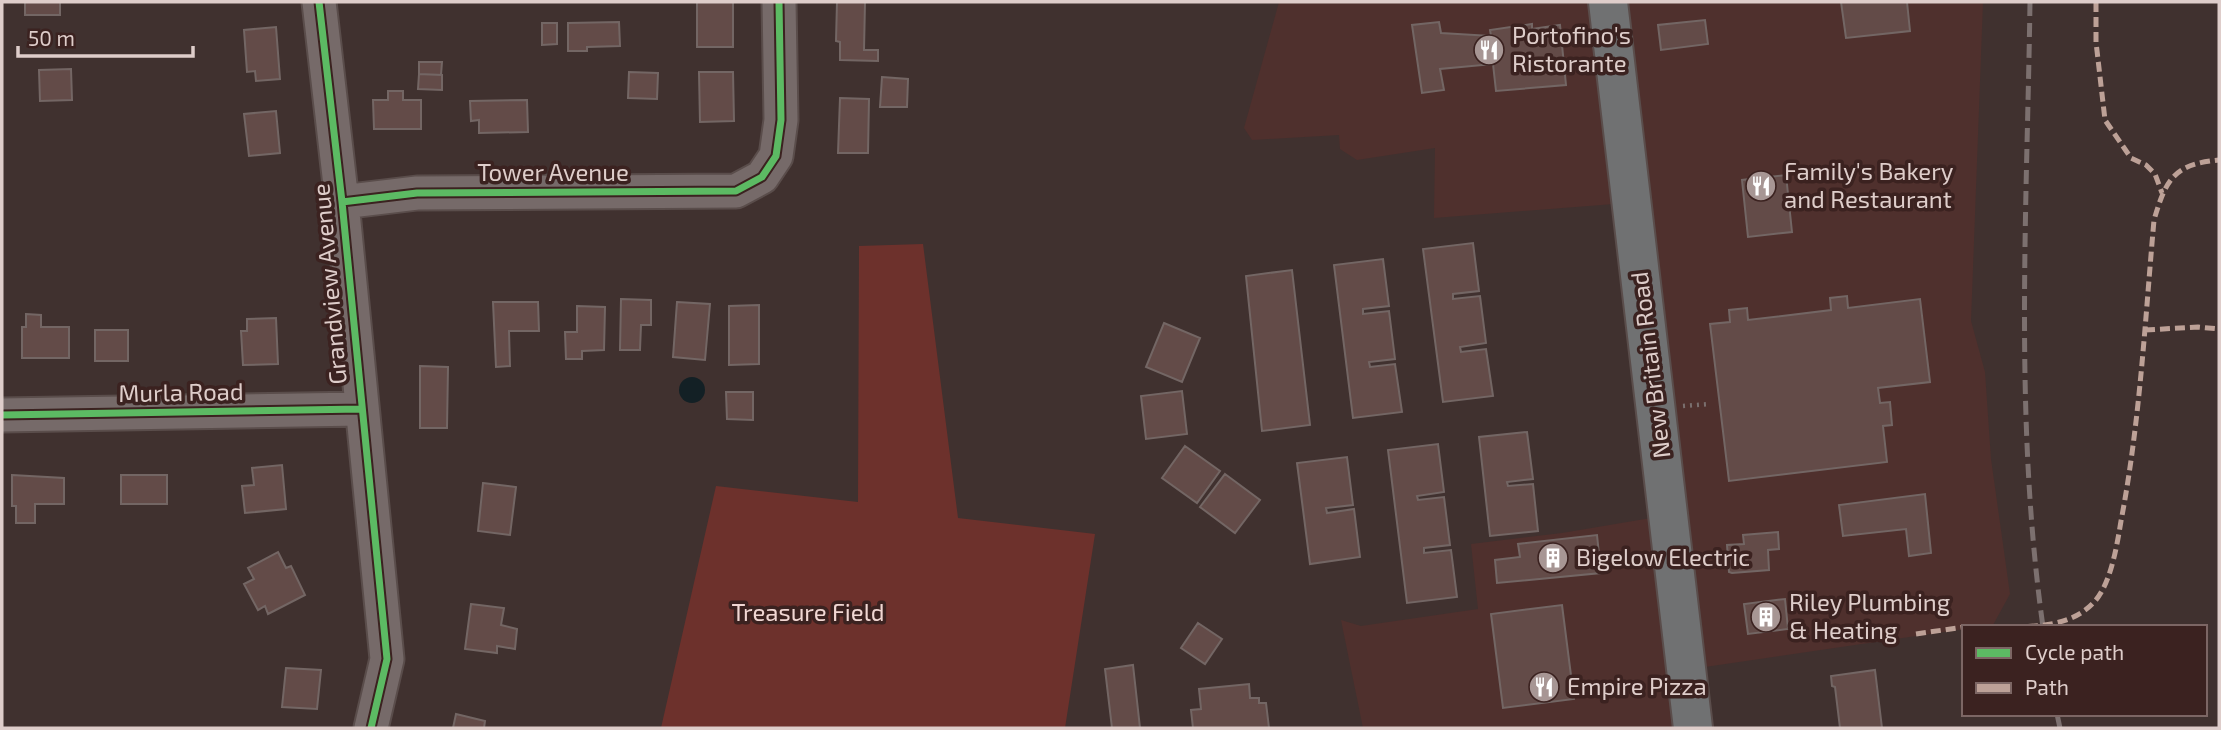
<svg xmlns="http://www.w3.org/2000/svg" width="2221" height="730" font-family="'Exo 2',sans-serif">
<rect width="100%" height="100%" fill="#40312f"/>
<!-- built -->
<path fill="#4f302d" d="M1279,2H1983L1971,321L1985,372L1991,459L2010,594L1993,625L1964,627V629L1698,668L1614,204L1434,218L1435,148L1357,160L1340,149L1339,135L1252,140L1244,128Z
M1657,517L1678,728H1363L1341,620L1361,626L1478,609L1471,544L1562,533Z"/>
<!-- green -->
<path fill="#6d312c" d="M923,244L958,518L1095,534L1065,728H661L716,486L858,502L859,246Z"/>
<!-- water -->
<path fill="#132025" d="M679 390a13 13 0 1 1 26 0a13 13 0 1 1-26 0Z"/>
<!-- building -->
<path fill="#634b48" stroke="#736664" stroke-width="2" d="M25,2H60V15H25Z
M697,2H733V47H697Z
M837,2H865L864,50H878V61L840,60V42L836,41Z
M1841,2H1907L1910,31L1846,38Z
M1705,20L1708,44L1661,50L1658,25Z
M619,22L620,46L587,47V51H568V23Z
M1439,22L1441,33L1491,36L1490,30L1532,24V29L1560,25L1566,85L1496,91L1493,64L1440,69L1444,90L1422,93L1412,25Z
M542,23H557V44L542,45Z
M276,27L280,79L256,81L255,71L247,72L244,30Z
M419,62H442L441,75L419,74Z
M71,69L72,100L40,101L39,70Z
M629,72L658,73L657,99L628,98Z
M699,72H733L734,121L700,122Z
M419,74L442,75V90L418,89Z
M882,77L908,79L907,107H880Z
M388,91H403V100H421V129H374L373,100H388Z
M840,98L869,99L868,153H838Z
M527,100L528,132L479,133V120L471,121L470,101Z
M276,111L280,153L249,156L244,114Z
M1786,175L1792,232L1748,237L1742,180Z
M1473,243L1479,291L1453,294V299L1480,296L1486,343L1460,347L1461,352L1486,349L1493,396L1443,402L1423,249Z
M1383,259L1389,306L1363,309V314L1389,311L1395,359L1369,362L1370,367L1395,364L1402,412L1353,418L1334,265Z
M1292,270L1310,425L1262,431L1246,276Z
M1847,296L1848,308L1920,299L1930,382L1878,388L1880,403L1890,402L1892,425L1883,426L1887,462L1729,481L1710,324L1730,322L1729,310L1747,308L1748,320L1831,310L1830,298Z
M621,299L651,300V325H641L640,350H620Z
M493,302H538L539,331H509L510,366L496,367Z
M677,302L710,304L705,360L673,357Z
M759,305V364L729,365V306Z
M577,306L605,307L604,350L582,351V359H566L565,332H577Z
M26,314L41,315V327H69V358H22V327H26Z
M276,318L278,364L243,365L241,331H247V319Z
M1164,323L1200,338L1182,382L1146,367Z
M95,330H128V361H95Z
M420,366L448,367L447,428H420Z
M1182,391L1187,434L1146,439L1141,396Z
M726,392H753V420L727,419Z
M1527,432L1533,479L1507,482L1508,486L1533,484L1538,531L1490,536L1479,437Z
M1438,444L1444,492L1417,496L1418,500L1444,497L1450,545L1424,548V553L1451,550L1457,597L1407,603L1388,450Z
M1185,446L1220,471L1197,503L1162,478Z
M1347,457L1353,505L1326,508L1327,513L1354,509L1360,557L1310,564L1297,463Z
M282,465L286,509L245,513L242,486L254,485L252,468Z
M1225,474L1260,500L1235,533L1200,507Z
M12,475L64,478V504H35V523H16V506H12Z
M121,475H167V504H121Z
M483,483L516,487L510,535L478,531Z
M1925,494L1931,553L1909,556L1906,529L1843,536L1839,505Z
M1778,532L1779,549L1768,550L1769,570L1732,573L1729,572L1727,545L1744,544L1743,535Z
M1597,535L1601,573L1497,583L1495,560L1520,557L1518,544Z
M278,552L286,568L291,566L305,595L268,614L265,606L258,610L244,584L254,579L248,568Z
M1785,599L1788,629L1748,634L1744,604Z
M471,604L504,608L501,625L517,629L515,649L497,646V653L465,649Z
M1562,605L1574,699L1503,708L1491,614Z
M1198,623L1222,639L1205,664L1181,648Z
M1133,665L1140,728H1112L1105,669Z
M286,668L321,670L317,709L282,707Z
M1875,670L1882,728H1840L1835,687L1832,686L1831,676Z
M1249,684L1250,698H1259V703H1266L1269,728H1193L1191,710L1201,709L1199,689Z
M456,714L485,721L484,728H453Z"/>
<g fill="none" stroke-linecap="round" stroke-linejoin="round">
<!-- minor casing -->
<g stroke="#5a4d4b" stroke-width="37">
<path id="minor" d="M319,2L342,202L387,659L371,728
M342,202L417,193L736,191L762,177L776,156L781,120L779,2
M2,415L361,409"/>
</g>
<!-- major casing -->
<g stroke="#5a4d4b" stroke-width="42">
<path id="major" d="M1608,2L1693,728"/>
</g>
<!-- path -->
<path stroke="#7a6f6e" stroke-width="4.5" stroke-dasharray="2 5" stroke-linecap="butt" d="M1683,406L1710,404"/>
<!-- minor -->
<use href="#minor" stroke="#766a69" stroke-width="33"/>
<!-- major -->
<use href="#major" stroke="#707172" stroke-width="38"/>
<!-- rail -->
<path stroke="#7c706f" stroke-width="5" stroke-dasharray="14 7" stroke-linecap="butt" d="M2030,2C2027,210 2014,420 2043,627
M2057,714L2060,728"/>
<!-- quiet -->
<path stroke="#bda197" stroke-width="5" stroke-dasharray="10 5" stroke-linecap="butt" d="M2096,2V42L2105,120L2131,158L2146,165L2155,174L2162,193
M2145,330L2198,327L2219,329
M1968,627C2008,624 2064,636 2095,601C2111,583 2117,545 2121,521C2140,422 2145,321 2154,220C2166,179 2174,164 2219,160
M1916,634L1964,627"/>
<!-- cycleway casing -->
<g stroke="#3b2220" stroke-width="11">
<path id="cycleway" d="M319,2L342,202L387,659L371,728
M342,202L417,193L736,191L762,177L776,156L781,120L779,2
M2,415L361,409"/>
</g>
<!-- cycleway -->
<use href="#cycleway" stroke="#5cba63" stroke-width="7"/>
</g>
<!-- icons -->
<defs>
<g id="restaurant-disc" transform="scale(1.575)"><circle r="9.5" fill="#a79694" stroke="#3b2220"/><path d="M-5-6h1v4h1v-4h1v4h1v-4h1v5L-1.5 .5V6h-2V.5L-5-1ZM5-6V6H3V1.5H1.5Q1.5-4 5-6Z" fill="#fff"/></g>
<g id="building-disc" transform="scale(1.575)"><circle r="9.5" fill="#a79694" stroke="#3b2220"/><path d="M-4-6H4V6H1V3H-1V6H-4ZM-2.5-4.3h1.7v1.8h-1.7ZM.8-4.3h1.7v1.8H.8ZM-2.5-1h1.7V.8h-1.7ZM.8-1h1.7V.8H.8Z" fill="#fff"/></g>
</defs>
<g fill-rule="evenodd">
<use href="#restaurant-disc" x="1489" y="50"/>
<use href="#restaurant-disc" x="1761" y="186"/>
<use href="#building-disc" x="1553" y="558"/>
<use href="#building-disc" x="1766" y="617"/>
<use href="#restaurant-disc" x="1544" y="687"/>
</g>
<g text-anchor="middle" stroke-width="7" stroke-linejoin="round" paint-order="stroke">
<!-- poi labels -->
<g font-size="24" fill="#decdca" stroke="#3b2220" text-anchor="start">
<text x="1512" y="44">Portofino's<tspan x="1512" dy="28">Ristorante</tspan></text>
<text x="1784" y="180">Family's Bakery<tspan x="1784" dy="28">and Restaurant</tspan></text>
<text x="1576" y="566">Bigelow Electric</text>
<text x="1789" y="611">Riley Plumbing<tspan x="1789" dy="28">&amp; Heating</tspan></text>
<text x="1567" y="695">Empire Pizza</text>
</g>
<!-- street labels -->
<g font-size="24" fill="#decdca" stroke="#3b2220">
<text x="553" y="181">Tower Avenue</text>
<text transform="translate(330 284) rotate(-95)" y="8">Grandview Avenue</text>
<text transform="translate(1651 365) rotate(-97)" y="8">New Britain Road</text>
<text transform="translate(181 393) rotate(-1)" y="8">Murla Road</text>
</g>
<!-- park labels -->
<g font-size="24" fill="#f1d7d3" stroke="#3b2220">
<text x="808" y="621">Treasure Field</text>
</g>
</g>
<!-- border -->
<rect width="2221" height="730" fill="none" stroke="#decdca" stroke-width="7"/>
<!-- legend -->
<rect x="1962" y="625" width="245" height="91" fill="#3b2220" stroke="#7c6664" stroke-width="2"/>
<rect x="1976" y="648" width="35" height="10" fill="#5cba63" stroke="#7c6664" stroke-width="2"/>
<text x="2025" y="660" font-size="21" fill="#decdca">Cycle path</text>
<rect x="1976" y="683" width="35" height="10" fill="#bda197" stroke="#7c6664" stroke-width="2"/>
<text x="2025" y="695" font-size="21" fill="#decdca">Path</text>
<!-- scale -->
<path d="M18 46v10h175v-10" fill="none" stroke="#decdca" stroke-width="3.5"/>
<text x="28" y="46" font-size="21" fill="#decdca" stroke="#3b2220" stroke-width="5" paint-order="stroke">50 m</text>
</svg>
